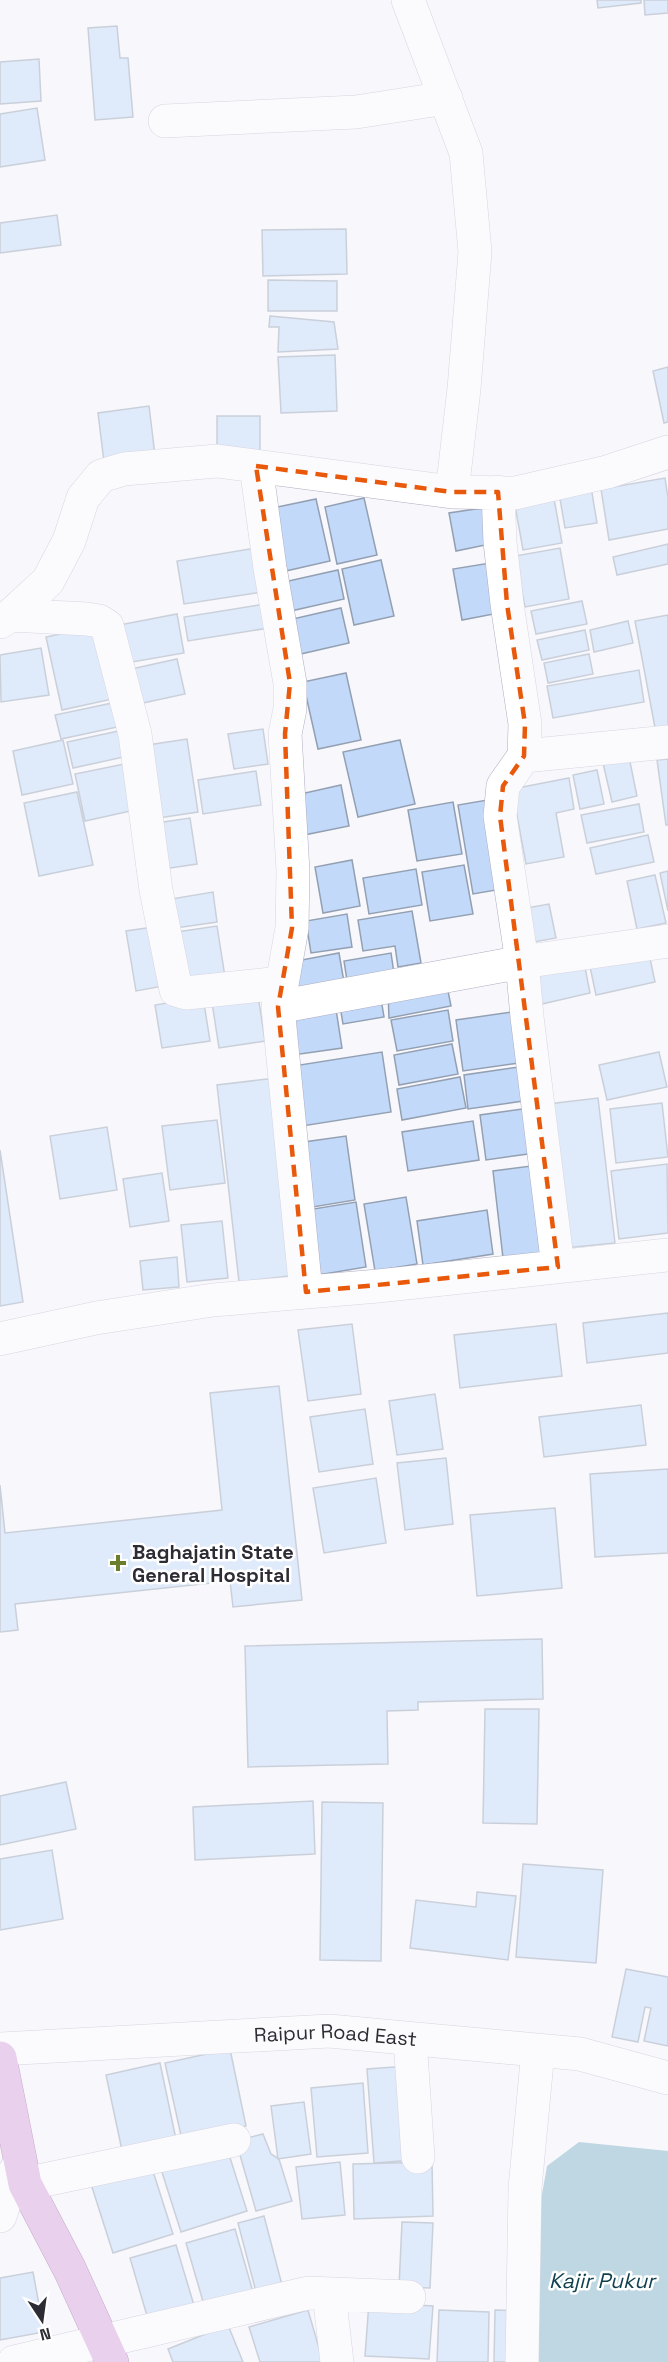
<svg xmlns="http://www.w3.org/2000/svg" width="668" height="2362" font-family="'Space Grotesk',sans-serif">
<rect width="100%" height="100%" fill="#f8f7fc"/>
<!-- water -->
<path fill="#79b0c5" d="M579,2142L668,2151V2362H536L537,2222L547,2166Z"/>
<!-- building -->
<path fill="#c2d9fa" stroke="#93a0b2" stroke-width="1.5" d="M597,0H641V3L598,8Z
M644,0H668V13L645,15Z
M117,26L120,58H128L133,117L95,120L88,28Z
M39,59L41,101L0,104V62Z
M37,108L45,160L0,167V114Z
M57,215L61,245L0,253V223Z
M346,229L347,274L263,276L262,230Z
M268,280L337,281V311H268Z
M270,316L334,322L338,349L278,352L279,327H269Z
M335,355L337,411L281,413L278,357Z
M668,367V422L664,423L653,371Z
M149,406L155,455L104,462L98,413Z
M217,416H260V457H217Z
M665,478L668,498V529L609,540L601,489Z
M591,487L597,523L565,528L559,493Z
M553,493L562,543L523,550L514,500Z
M364,498L377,555L337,564L325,507Z
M316,499L330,561L277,573L263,510Z
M489,507L495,543L456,551L449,513Z
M668,544V564L617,575L613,557Z
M262,547L269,591L184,604L177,561Z
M560,548L569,599L525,607L515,556Z
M381,560L394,616L354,625L342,569Z
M490,563L499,613L462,620L453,569Z
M338,570L344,599L282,613L275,584Z
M582,601L587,624L536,634L531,611Z
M271,603L275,627L188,641L184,617Z
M341,608L349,643L292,656L284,621Z
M177,614L184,653L121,664L114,626Z
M668,615V730L656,733L635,621Z
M628,621L633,643L594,652L590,630Z
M102,625L117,698L62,710L46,637Z
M585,630L589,650L542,660L537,640Z
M41,648L49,695L1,702L0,655Z
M589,654L593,674L548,683L544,663Z
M177,659L185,694L129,706L122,671Z
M639,670L644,702L553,718L547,686Z
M346,673L361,740L318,749L303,682Z
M117,702L122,726L61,739L55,715Z
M128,729L133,755L73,768L67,742Z
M263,729L268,764L234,769L228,734Z
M187,739L198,812L152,819L141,746Z
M63,740L73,784L22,795L13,751Z
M400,740L415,804L358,817L343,752Z
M629,757L637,796L612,802L603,763Z
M668,759V825H666L657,760Z
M134,762L144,808L85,821L75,774Z
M597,770L604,804L580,809L573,775Z
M256,771L261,805L203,814L198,780Z
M569,778L574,809L556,813L564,857L526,864L512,789Z
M341,785L349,826L304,835L296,795Z
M77,792L93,865L39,876L24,803Z
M493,799L508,888L473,894L458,805Z
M453,802L462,854L417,861L408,810Z
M639,804L644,832L587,843L581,815Z
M190,818L197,864L157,870L150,824Z
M648,835L654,862L596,874L590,848Z
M352,860L360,906L323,913L315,867Z
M464,865L473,914L430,921L422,872Z
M416,869L422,905L369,914L363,878Z
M668,871V911L660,873Z
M655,875L666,923L637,929L627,881Z
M213,892L217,922L169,929L165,900Z
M549,904L556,938L534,942L526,908Z
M412,911L421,963L398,967L395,946L363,951L358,920Z
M347,914L352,947L311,953L306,921Z
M160,926L169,985L136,991L126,931Z
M217,926L225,977L178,985L170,933Z
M648,949L655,982L596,995L589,962Z
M339,953L345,988L294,996L291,962Z
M391,953L395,980L348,987L344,961Z
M583,957L590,993L542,1004L534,967Z
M446,981L451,1006L389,1018L388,992Z
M257,989L265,1041L219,1048L211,996Z
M380,993L384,1017L343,1024L339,1000Z
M203,997L210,1041L162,1048L155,1005Z
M335,1003L342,1048L293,1055L285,1011Z
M448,1010L453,1041L397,1051L391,1020Z
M512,1012L519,1063L463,1071L456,1020Z
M452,1044L458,1074L399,1085L394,1055Z
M382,1052L391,1112L296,1127L287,1067Z
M659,1052L667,1087L607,1100L599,1065Z
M526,1066L530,1100L468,1109L464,1075Z
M460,1077L466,1108L402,1120L397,1089Z
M276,1078L297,1275L239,1282L217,1085Z
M598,1098L615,1243L565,1248L548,1104Z
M662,1103L668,1157L616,1163L610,1109Z
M529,1108L535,1153L486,1160L480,1115Z
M217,1120L225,1183L170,1190L162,1126Z
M473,1121L479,1160L408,1171L402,1132Z
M107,1127L117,1190L60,1199L50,1136Z
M346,1136L355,1200L307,1208L297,1143Z
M0,1150L23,1302L0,1306Z
M667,1164L668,1233L619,1239L611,1171Z
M539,1165L549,1253L503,1258L493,1171Z
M162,1173L169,1221L130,1227L123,1179Z
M406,1197L417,1264L375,1271L364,1204Z
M356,1202L366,1267L312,1276L301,1211Z
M487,1210L493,1254L423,1265L417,1221Z
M222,1221L228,1278L187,1282L181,1225Z
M177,1257L179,1287L143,1290L140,1261Z
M668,1313V1353L587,1363L583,1323Z
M352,1324L361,1394L308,1401L298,1330Z
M556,1324L562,1376L460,1388L454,1335Z
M279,1386L302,1600L233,1607L230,1581L15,1604L18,1630L0,1632V1485L5,1533L222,1510L210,1393Z
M435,1394L443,1449L397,1455L389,1401Z
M641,1405L646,1445L544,1457L539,1417Z
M365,1409L373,1464L319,1472L310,1417Z
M446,1458L453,1524L405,1530L397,1463Z
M668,1469V1553L595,1557L590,1474Z
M376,1478L386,1543L324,1553L313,1488Z
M555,1508L562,1588L477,1596L470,1515Z
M542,1639L543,1699L418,1702V1710L387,1711L388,1764L248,1767L245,1646Z
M485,1709H539L537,1824L483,1823Z
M66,1782L76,1829L0,1845V1796Z
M313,1801L315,1854L195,1860L193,1807Z
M322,1802L383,1803L381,1961L320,1960Z
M52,1850L63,1919L0,1930V1859Z
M523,1864L603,1870L596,1963L516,1957Z
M477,1892L516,1896L508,1960L410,1948L416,1900L476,1907Z
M626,1969L668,1977V2046L644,2041L651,2008L645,2007L638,2042L612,2037Z
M230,2049L246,2126L182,2140L165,2063Z
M160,2063L177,2144L123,2155L106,2075Z
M408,2066L414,2160L374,2163L367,2069Z
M363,2083L368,2153L317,2157L311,2088Z
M304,2102L311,2154L278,2159L271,2106Z
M263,2134L271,2154L279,2159L292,2201L256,2211L236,2141Z
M226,2145L247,2211L181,2232L160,2166Z
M340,2162L345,2215L302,2219L296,2167Z
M432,2162L433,2216L354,2219L353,2164Z
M151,2165L173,2234L113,2253L91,2184Z
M264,2216L282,2285L256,2292L238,2223Z
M402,2222L433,2223L430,2288L399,2287Z
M235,2229L253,2292L204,2305L186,2243Z
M176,2245L196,2312L150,2326L130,2258Z
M33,2272L44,2332L0,2340V2278Z
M369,2302L433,2306L429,2359L365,2356Z
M308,2310L323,2362H260L249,2327Z
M439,2310L489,2312L488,2362H437Z
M495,2310L521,2311L520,2362H494Z
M228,2325L243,2362H173L168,2349Z"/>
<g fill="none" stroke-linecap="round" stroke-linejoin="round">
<!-- minor casing -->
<g stroke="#afadc2" stroke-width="34">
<path id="minor" d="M408,0L466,153L475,252L464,389L452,492
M165,121L356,112L446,98
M256,466L270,568L290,683V709L285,734L293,871L292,928L278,1007L306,1292
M498,492L500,542L507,604L525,724L524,756L503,786L500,816L522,962L527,1017L558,1267
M11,615L87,619L99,621L107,626L135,734L156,890L176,990L186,993L281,983
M0,622L11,615L48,581L69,541L83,498L101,476L124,469L217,461L452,492L515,493L607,472L668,452
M524,756L668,742
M278,1007L522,962L668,941
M0,1339L96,1318L213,1300L378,1286L668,1255
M410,2039L418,2157
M25,2184L234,2140
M0,2216L15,2171
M329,2294L337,2362
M14,2362L308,2293L409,2297
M522,2362L525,2188L538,2051"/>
</g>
<!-- tertiary casing -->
<g stroke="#afadc2" stroke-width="34">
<g id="tertiary">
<path id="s1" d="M0,2049L329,2031L580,2054L668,2078"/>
</g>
</g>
<!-- primary casing -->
<g stroke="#8b4e90" stroke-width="34">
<path id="primary" d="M0,2058L25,2184L70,2270L112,2362"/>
</g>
<!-- minor -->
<use href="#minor" stroke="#fff" stroke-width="33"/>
<!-- tertiary -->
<use href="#tertiary" stroke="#fff" stroke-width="33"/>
<!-- primary -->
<use href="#primary" stroke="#d7a0da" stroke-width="33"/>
</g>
<!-- marked area -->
<path d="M0 0H668V2362H0ZM256,466L452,492H498L507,604L525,724L524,756L503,786L500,816L558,1267L306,1292L278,1007L292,928L285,734L290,683Z" fill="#f8f7fc" fill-opacity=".55" fill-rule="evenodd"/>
<path fill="none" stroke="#e8590c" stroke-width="4.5" stroke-dasharray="12 8" stroke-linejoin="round" d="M256,466L452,492H498L507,604L525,724L524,756L503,786L500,816L558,1267L306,1292L278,1007L292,928L285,734L290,683Z"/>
<!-- markers -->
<path fill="#6b7e2d" stroke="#fff" stroke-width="2" d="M115 1554h6v6h6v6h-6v6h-6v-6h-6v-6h6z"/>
<g text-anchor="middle" stroke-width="5" stroke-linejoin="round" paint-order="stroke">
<!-- poi labels -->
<g font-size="20" font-weight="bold" fill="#2d2c34" stroke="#fff" text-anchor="start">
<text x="132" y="1559">Baghajatin State<tspan x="132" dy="23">General Hospital</tspan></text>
</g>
<!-- street labels -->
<g font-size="20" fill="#2d2c34" stroke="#fff">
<text dy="7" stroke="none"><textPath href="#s1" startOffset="336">Raipur Road East</textPath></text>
</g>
<!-- water labels -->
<g font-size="21" font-style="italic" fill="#104050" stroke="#fff">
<text x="602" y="2288">Kajir Pukur</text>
</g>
</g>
<!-- north arrow -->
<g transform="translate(42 2320) rotate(167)" stroke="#ffffff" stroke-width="4.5" paint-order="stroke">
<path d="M0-4.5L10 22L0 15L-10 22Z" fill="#2d2c34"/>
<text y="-9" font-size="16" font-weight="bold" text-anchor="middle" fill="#2d2c34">N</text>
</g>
</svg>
